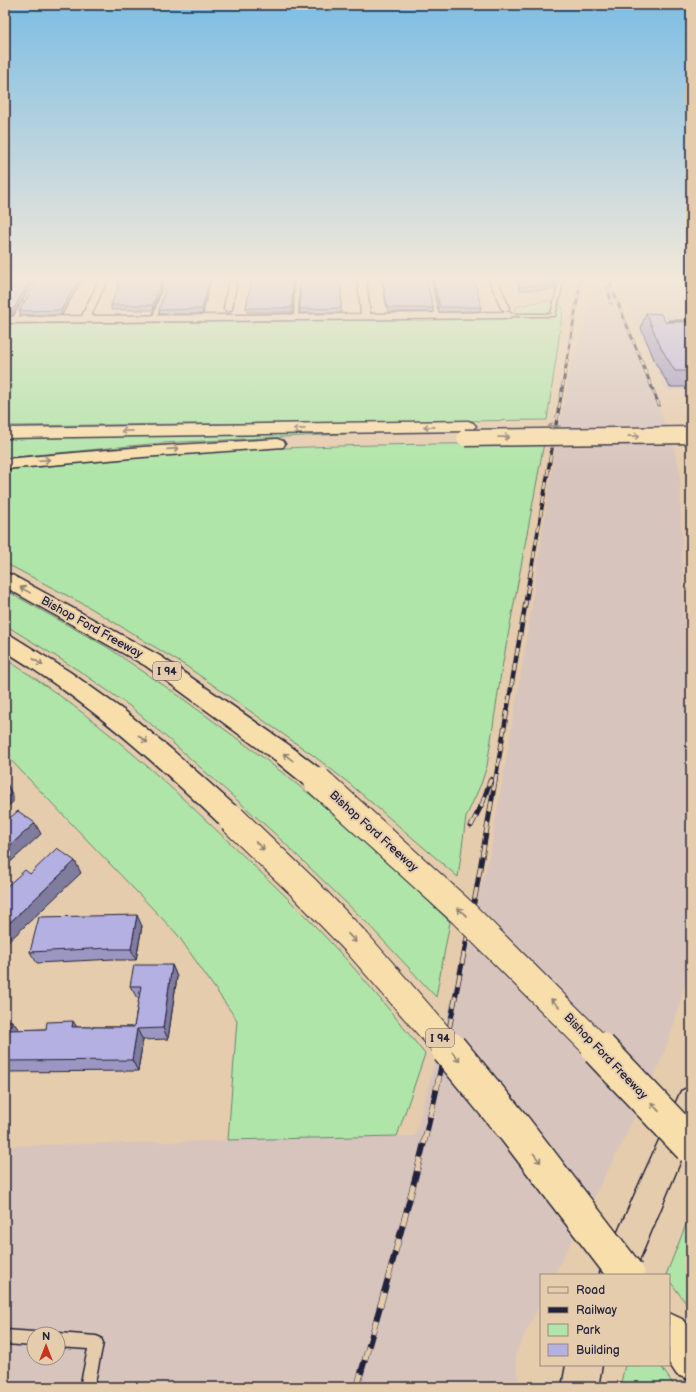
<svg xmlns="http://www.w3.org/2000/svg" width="696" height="1392" font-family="'Balsamiq Sans',sans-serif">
<rect width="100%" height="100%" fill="#e5ccad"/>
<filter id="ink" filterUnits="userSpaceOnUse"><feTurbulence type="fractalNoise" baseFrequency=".025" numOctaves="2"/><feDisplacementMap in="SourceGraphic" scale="8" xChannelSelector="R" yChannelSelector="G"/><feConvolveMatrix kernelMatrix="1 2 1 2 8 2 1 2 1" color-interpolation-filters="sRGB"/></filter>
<g filter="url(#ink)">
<!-- built -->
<path fill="#d7c4bd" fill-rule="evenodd" d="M594,278H605L673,443L680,472L691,875L690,960L678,1012L664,1053L624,1139L554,1275H541V1302L515,1354L519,1387H5V1146L415,1136L490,853L524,655L555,448L571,366L590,309ZM34,1334H58V1358H34Z
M616,278H691V390H666L619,288Z"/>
<!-- green -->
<path fill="#afe5a8" stroke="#688472" d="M543,301H550L561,305L563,310L547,420L5,426V322L359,320L516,317L514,310L518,306Z
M345,434L161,443L5,458V436Z
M544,443L501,673L487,766L481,784L466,817L458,877L350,784L314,756L186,666L89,607L5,563V469C91,460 178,453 265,449C358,444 451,444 544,443Z
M5,590L107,647L175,693L261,756L317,800L382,857L450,922L436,997L366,922L273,832L166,737L131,707L78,670L5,625Z
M5,659C80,705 147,764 211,825C252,864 293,902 332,944C365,979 395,1017 425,1054L397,1136L228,1140L237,1020L177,934L5,754Z
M691,1212V1310L669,1280V1275H666Z
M625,1365H660L675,1387H620Z"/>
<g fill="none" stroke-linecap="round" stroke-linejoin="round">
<!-- service casing -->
<g stroke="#22223b" stroke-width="3">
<path id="service" d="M166,278H170L156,319L152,320Z
M295,278H299L298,318L296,319L294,318Z
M426,278H430L439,317L435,316Z
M560,278H564L555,316H507V314H551Z
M22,302L26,303L16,321H12V320Z
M669,321H691V323H671L669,322Z
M5,1330L34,1332L39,1334H34V1346L5,1344Z
M58,1333L96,1336L101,1338L103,1343L94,1387H80L88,1349L58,1347V1334H56Z"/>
</g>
<!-- minor casing -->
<g stroke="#22223b" stroke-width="3">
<path id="minor" d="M100,278H108L91,316L361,314L358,278H366L370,314L509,312L514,315L509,318L5,323V317L82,316Z
M229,278H237L232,309L228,312L224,309Z
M489,278H497L509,308L508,310L505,311L501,308Z"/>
</g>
<!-- tertiary casing -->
<g stroke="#22223b" stroke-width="3">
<path id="tertiary" d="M691,1086V1136L633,1275H601L600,1273L605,1261L681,1091Z
M566,1365H602L598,1387H562Z"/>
</g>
<!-- motorway casing -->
<g stroke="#22223b" stroke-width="3">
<path id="motorway" d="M468,421L473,423L476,426L473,429L468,431L5,438V428Z
M277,439L283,441L285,444L283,447L143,457L5,469V459L143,447Z
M5,573L12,575L160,656L289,745L327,774L330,781L327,788L318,791L309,788L273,759L146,666L5,587Z
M5,634L12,636L70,672L126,712L171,749L241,811L245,819L241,827L232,830L223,827C153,760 88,702 5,651Z
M669,1313L682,1319L691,1330V1380L677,1375L669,1363Z"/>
</g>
<!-- service -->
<use href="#service" fill="#e5ccad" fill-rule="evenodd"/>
<!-- minor -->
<use href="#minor" fill="#e5ccad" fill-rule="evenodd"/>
<!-- tertiary -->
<use href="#tertiary" fill="#e5ccad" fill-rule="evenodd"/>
<!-- motorway -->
<use href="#motorway" fill="#f8deab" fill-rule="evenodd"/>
<!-- rail-far4 casing -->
<g stroke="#22223b" stroke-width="3">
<path id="rail-far4" d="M608,278L659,405
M608,288L611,303
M559,408L581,278"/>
</g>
<!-- rail-far3 casing -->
<g stroke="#22223b" stroke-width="3.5">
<path id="rail-far3" d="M531,572L559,407"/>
</g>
<!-- rail-far2 casing -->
<g stroke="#22223b" stroke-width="4.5">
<path id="rail-far2" d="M490,782L491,779
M495,782L531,571"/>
</g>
<!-- rail-far1 casing -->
<g stroke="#22223b" stroke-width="5">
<path id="rail-far1" d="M471,826L483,802L490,781
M445,1050L476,892L495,781"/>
</g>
<!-- rail casing -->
<g stroke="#22223b" stroke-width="6">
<path id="rail" d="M357,1387C389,1275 422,1163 445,1049"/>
</g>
<!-- rail-far4 -->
<use href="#rail-far4" stroke="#e5ccad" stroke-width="2" stroke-dasharray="5.5" stroke-linecap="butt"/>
<!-- rail-far3 -->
<use href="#rail-far3" stroke="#e5ccad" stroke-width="2.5" stroke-dasharray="7" stroke-linecap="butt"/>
<!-- rail-far2 -->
<use href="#rail-far2" stroke="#e5ccad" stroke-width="3" stroke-dasharray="8" stroke-linecap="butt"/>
<!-- rail-far1 -->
<use href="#rail-far1" stroke="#e5ccad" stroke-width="3.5" stroke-dasharray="11" stroke-linecap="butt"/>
<!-- rail -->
<use href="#rail" stroke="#e5ccad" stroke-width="5" stroke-dasharray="14" stroke-linecap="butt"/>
<!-- motorway-bridge-far2 casing -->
<g stroke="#22223b" stroke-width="19" stroke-linecap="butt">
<path id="motorway-bridge-far2" d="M465,438L691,435"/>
</g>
<!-- motorway-bridge-far1 casing -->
<g stroke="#22223b" stroke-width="30" stroke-linecap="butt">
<path id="motorway-bridge-far1" d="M318,781L463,913L600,1050
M232,819L305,889L357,943L450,1050"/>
</g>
<!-- motorway-bridge casing -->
<g stroke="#22223b" stroke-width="38" stroke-linecap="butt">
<path id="motorway-bridge" d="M449,1049L515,1129L627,1275
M599,1049L691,1146"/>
</g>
<!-- motorway-bridge-far2 -->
<use href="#motorway-bridge-far2" stroke="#f8deab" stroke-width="16"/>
<!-- motorway-bridge-far1 -->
<use href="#motorway-bridge-far1" stroke="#f8deab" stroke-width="28"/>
<!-- motorway-bridge -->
<use href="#motorway-bridge" stroke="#f8deab" stroke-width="35"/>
</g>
<!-- wall -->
<path fill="#9c97c2" stroke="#22223b" d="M5,278H36L13,315L5,316Z
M39,278H83L62,315H21L19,311Z
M164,278L154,310H111V305L118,288L117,285Z
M211,278L203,314H160L159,310Z
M252,278H293V312H247L246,308Z
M341,278V313H300V309Z
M381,278H426L433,308L432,312H388L384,294V290Z
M432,278H473L481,307L480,311L439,312Z
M515,278H552L555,286L554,290H520Z
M646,313L665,322H691V387H670L656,364L641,328Z
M142,926L136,960H115L114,959L37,963L30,952Z
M172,965L177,977L168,1039L143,1040L138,1071L5,1072V1021H12L19,1030L46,1029L77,1027H134L139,998H137L130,986Z"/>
<!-- shaded-wall -->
<path fill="#7f7b9e" stroke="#22223b" d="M32,278H36L13,315L12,311Z
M80,278H83L62,315L61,310Z
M162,278H164L154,310L153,305Z
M210,278H211L203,314L202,309Z
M7,784L13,796V802L5,809V792Z
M35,823L41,834L5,867V850Z
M75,861L81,873L7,943L5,940V927Z
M137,915L142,926L136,960L131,949Z
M172,965L177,977L168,1039L163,1028Z
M12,1021L21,1032L9,1030Z
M73,1021L81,1033L72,1027Z
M137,1029L143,1040L138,1071L132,1060Z"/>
<!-- building -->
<path fill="#b5b0e2" stroke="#22223b" d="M5,278H32L12,311H5Z
M39,278H80L61,310L19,311Z
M120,278H162L153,305H111L119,285H117Z
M169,278H210L202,309L159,310Z
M252,278H293L292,308H246Z
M300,278H341V308L300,309Z
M382,278H426L433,308H388L384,290H385Z
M433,278H473L476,286L481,307H440Z
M518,278H552L555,286H520Z
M646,313L661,314L665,322H691V371H675L661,348Z
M5,783L7,784V790L5,792Z
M18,811L35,823L5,850V822Z
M57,848L75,861L5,927V888L25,870L30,874Z
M137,915L131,949H109L110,948L30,952L39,917Z
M134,965H172L163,1028L137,1029L132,1060L5,1061V1021H12L9,1030L46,1029L47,1022L73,1021L72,1027H134L141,986H130Z"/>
<!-- one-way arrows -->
<defs><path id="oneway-shaft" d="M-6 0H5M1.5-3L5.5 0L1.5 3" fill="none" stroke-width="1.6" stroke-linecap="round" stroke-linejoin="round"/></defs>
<g stroke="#8d8073">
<use href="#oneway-shaft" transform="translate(554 426) rotate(179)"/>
<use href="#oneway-shaft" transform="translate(429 427) rotate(179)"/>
<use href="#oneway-shaft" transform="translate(299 429) rotate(179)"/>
<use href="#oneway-shaft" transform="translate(127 431) rotate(179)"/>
<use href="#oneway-shaft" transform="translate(634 436) rotate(-1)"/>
<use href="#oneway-shaft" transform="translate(504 437) rotate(-1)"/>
<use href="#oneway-shaft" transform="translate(173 449) rotate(-4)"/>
<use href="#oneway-shaft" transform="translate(44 460) rotate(-5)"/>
<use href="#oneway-shaft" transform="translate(25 590) rotate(-151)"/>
<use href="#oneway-shaft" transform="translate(38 662) rotate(35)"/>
<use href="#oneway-shaft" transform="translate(143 739) rotate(38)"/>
<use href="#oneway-shaft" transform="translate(288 757) rotate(-142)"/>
<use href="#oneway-shaft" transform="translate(260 846) rotate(43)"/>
<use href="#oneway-shaft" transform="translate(462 912) rotate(-137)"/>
<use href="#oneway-shaft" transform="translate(352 938) rotate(47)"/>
<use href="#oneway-shaft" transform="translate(555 1003) rotate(-135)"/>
<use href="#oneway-shaft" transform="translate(456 1057) rotate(51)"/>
<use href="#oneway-shaft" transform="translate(655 1107) rotate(-133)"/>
<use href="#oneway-shaft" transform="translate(537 1158) rotate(52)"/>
</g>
</g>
<!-- sky -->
<linearGradient id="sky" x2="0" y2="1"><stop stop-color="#7dbee3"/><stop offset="0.59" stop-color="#f3e8da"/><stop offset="1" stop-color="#f3e8da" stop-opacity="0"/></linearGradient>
<rect width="696" height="473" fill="url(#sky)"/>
<g text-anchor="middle" stroke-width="4" stroke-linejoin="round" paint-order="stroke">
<!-- shield labels -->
<g fill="#e5ccad" stroke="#5c555d" stroke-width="1">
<rect x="153" y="662" width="28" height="18" rx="3"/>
<rect x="426" y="1029" width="28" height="18" rx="3"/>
</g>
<g font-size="11" font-weight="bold" fill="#22223b">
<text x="167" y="675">I 94</text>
<text x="440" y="1042">I 94</text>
</g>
<!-- street labels -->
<g font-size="12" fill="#22223b" stroke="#e5ccad">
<text transform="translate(92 627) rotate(29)" y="4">Bishop Ford Freeway</text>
<text transform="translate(374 831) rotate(42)" y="4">Bishop Ford Freeway</text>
<text transform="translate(606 1056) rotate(46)" y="4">Bishop Ford Freeway</text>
</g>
</g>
<!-- margin -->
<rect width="696" height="1392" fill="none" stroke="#e5ccad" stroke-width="20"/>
<rect x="10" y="10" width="676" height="1372" fill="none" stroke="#22223b" stroke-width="1.5" filter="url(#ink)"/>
<!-- legend -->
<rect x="540" y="1274" width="130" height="92" fill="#e5ccad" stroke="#97887f"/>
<rect x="548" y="1287" width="20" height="6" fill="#e5ccad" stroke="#97887f"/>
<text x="576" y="1294" font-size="12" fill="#22223b">Road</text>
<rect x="548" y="1307" width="20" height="6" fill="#22223b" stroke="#97887f"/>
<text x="576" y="1314" font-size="12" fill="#22223b">Railway</text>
<rect x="548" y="1324" width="20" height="12" fill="#afe5a8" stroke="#97887f"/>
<text x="576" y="1334" font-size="12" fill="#22223b">Park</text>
<rect x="548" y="1344" width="20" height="12" fill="#b5b0e2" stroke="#97887f"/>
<text x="576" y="1354" font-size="12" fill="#22223b">Building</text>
<!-- north arrow -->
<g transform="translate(46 1346)"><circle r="19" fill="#e5ccad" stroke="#97887f"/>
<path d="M0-3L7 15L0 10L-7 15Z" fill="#c8321e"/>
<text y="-6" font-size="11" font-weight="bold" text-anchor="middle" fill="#22223b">N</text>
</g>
</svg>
